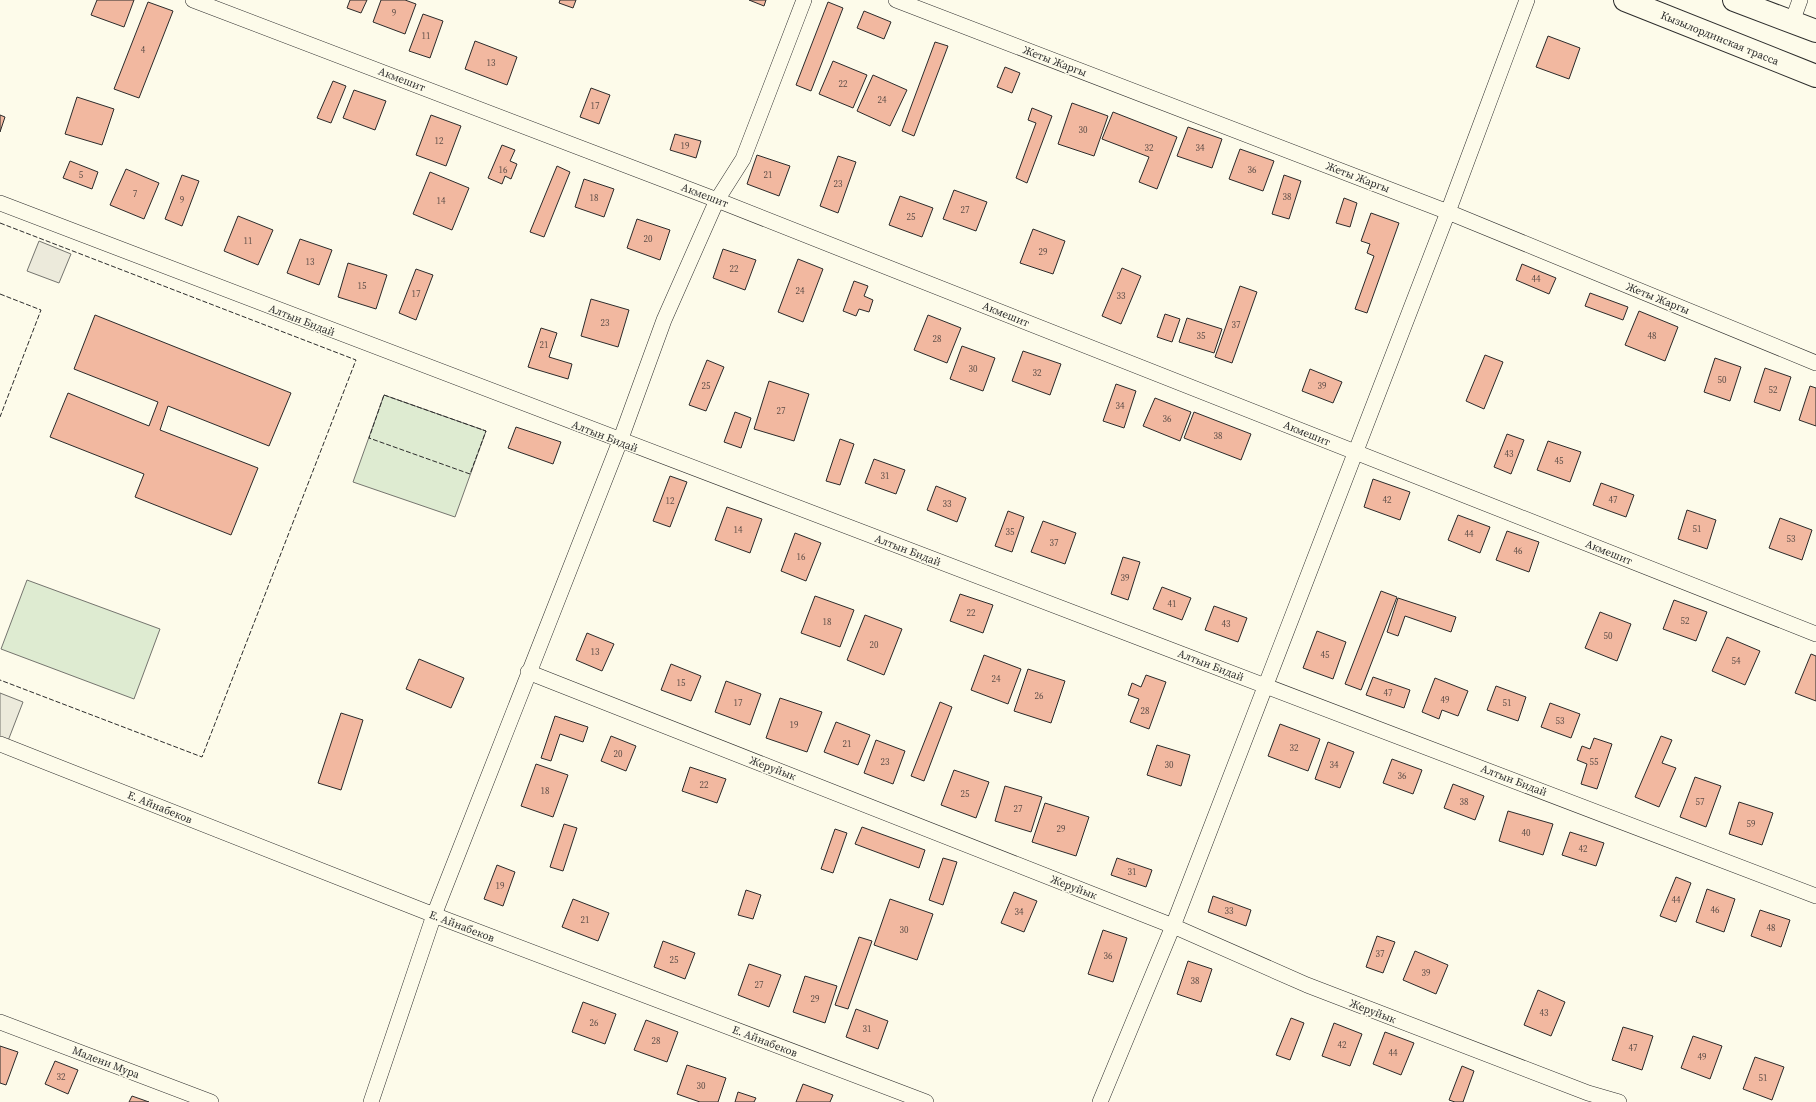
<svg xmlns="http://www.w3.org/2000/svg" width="1816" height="1102" font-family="'Source Serif 4',serif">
<rect width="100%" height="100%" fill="#fdfbea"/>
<!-- green -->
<path fill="#deebd1" stroke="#74746e" d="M384,395L486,431L455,517L353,482Z
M27,580L160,629L134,699L1,649Z"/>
<!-- parking -->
<path fill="#eceadb" stroke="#74746e" d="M39,241L71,254L59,283L27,271Z
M0,693L23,702L6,746L0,744Z"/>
<!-- building -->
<path fill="#f2b8a0" stroke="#2b2b2b" d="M97,0H134L124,27L91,15Z
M350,0H367L361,13L347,8Z
M381,0H405L416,4L405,34L373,22Z
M560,0H576L573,8L559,3Z
M749,0H766L764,6Z
M148,2L173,11L139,98L114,89Z
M828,2L843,8L811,91L796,85Z
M864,11L891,22L884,39L857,28Z
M423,14L443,21L430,58L409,51Z
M1548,36L1580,48L1569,79L1536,67Z
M475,41L517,57L507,85L465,69Z
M935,42L948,46L914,136L902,131Z
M833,61L867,75L853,108L819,94Z
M1005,67L1020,73L1012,93L997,87Z
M873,75L907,90L890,126L857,111Z
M333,81L346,86L331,123L317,118Z
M591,88L610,95L599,124L580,117Z
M354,90L386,101L375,130L343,118Z
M77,97L114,109L102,145L65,134Z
M1072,103L1108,116L1094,156L1058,144Z
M1032,108L1052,116L1027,183L1016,178L1036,123L1028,120Z
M1113,112L1177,137L1157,189L1139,182L1149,157L1102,139Z
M0,115L5,117L0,132Z
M431,115L461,126L446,166L416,155Z
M1188,127L1222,139L1212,168L1177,156Z
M675,134L701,141L696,158L670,150Z
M502,145L515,150L510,161L517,164L511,179L505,176L502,184L488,178Z
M1240,149L1274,161L1263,191L1229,179Z
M757,155L790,166L779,196L747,184Z
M838,156L856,162L838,213L820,206Z
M70,161L98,172L92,189L63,178Z
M557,166L570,172L544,237L530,232Z
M126,169L159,183L144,219L110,205Z
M430,172L469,188L452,230L413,214Z
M182,175L199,181L182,226L165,219Z
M1284,175L1301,181L1289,219L1272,214Z
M584,179L614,189L604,217L575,207Z
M954,190L987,202L976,231L943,219Z
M900,196L933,208L922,237L889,225Z
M1344,198L1357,203L1350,227L1336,223Z
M1371,213L1399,223L1367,313L1355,309L1374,256L1367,253L1370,244L1361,241Z
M238,216L273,230L258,265L224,251Z
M637,219L670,230L660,260L627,248Z
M1033,229L1065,241L1053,274L1020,263Z
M300,239L332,250L319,285L287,273Z
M723,249L756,260L745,290L713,278Z
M798,259L823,269L803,322L778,312Z
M348,263L387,275L376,309L338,297Z
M1522,264L1556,278L1549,294L1516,280Z
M1122,268L1141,276L1121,324L1102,316Z
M416,269L433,275L416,320L399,313Z
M854,281L868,286L864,296L873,300L869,312L859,309L856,316L843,311Z
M1240,286L1257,292L1232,363L1215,357Z
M1590,293L1628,307L1623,320L1585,306Z
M591,299L629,310L618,347L581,336Z
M1639,311L1678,327L1665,361L1625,345Z
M1165,314L1180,319L1172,342L1157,337Z
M95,315L291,393L269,446L168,406L160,430L258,468L231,535L135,497L144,474L50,437L68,393L149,426L158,402L74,369Z
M928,315L961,328L947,363L914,350Z
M1187,318L1222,329L1214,353L1179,342Z
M541,328L557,333L549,357L572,364L568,379L528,367Z
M962,346L995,358L983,391L950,379Z
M1023,351L1061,364L1050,395L1012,381Z
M1485,355L1503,362L1484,409L1466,401Z
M1715,358L1741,367L1730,401L1704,392Z
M707,360L724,367L706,411L689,405Z
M1765,368L1791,377L1780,411L1754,402Z
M1310,369L1342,382L1333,403L1302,391Z
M769,381L809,394L794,441L754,429Z
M1116,384L1136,391L1124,428L1103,421Z
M1810,386L1816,388V426L1799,420Z
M1155,398L1191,412L1180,441L1143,426Z
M735,412L751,418L741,448L724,442Z
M1194,412L1251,434L1241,460L1184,438Z
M516,427L561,442L553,464L508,448Z
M1507,434L1524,440L1511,474L1494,467Z
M840,439L854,444L840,485L826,481Z
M1548,441L1581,452L1570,482L1537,470Z
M874,459L905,470L896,494L865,483Z
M670,476L687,482L670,527L653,521Z
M1373,479L1410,492L1400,520L1364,507Z
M1601,483L1634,495L1626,517L1593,505Z
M936,486L966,498L957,522L927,510Z
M727,507L762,519L750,553L715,540Z
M1687,510L1716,520L1707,549L1678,539Z
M1008,511L1024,517L1012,552L995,546Z
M1458,515L1490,527L1480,553L1448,540Z
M1780,518L1812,530L1802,560L1769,548Z
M1043,521L1076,533L1065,564L1031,552Z
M1507,531L1539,542L1529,572L1496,560Z
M795,533L821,543L806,581L781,571Z
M1123,557L1140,562L1128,600L1111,594Z
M1162,587L1191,598L1182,620L1153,609Z
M1381,591L1397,597L1361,690L1345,684Z
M960,594L993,605L983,633L950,621Z
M815,596L854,610L840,647L801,633Z
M1398,598L1456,617L1451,632L1405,616L1398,636L1387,632Z
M1674,600L1707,612L1696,641L1663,629Z
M1214,606L1247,618L1238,642L1205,630Z
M1600,612L1631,624L1617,661L1585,648Z
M865,615L902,629L884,675L847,660Z
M1317,631L1346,642L1333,679L1303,668Z
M587,633L614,644L602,671L576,660Z
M1727,637L1760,651L1745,685L1712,671Z
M1811,654L1816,656V701L1795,693Z
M984,655L1021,669L1008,704L971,690Z
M419,659L464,678L451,708L406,689Z
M671,664L701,676L691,701L661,690Z
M1028,669L1065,681L1051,723L1014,711Z
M1146,675L1166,682L1149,729L1130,722L1139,699L1128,695L1132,683L1141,687Z
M1373,677L1410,690L1404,708L1366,695Z
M1435,678L1468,691L1458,716L1442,710L1439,719L1422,712Z
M726,681L761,694L750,725L715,712Z
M1496,686L1526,697L1518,721L1487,710Z
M780,698L822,712L807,752L766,738Z
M940,702L952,707L924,781L911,776Z
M1550,703L1580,714L1571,738L1541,727Z
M341,713L363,720L341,790L318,783Z
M555,716L588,727L583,742L560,734L551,761L541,758Z
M836,722L870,735L858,765L824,752Z
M1280,724L1320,739L1308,771L1268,756Z
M611,736L636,746L626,771L601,761Z
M1661,736L1672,740L1662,763L1676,768L1659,807L1635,797Z
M1594,738L1612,744L1597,789L1581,784L1587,764L1577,760L1582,746L1590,749Z
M876,740L905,751L893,784L864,773Z
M1328,742L1354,752L1340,788L1315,779Z
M1157,745L1190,755L1181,786L1147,775Z
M1392,759L1422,770L1413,794L1383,783Z
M536,764L568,775L553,817L521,806Z
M690,767L726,779L717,803L682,791Z
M954,770L989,782L976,818L941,805Z
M1695,777L1721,786L1706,827L1680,817Z
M1453,784L1484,796L1475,820L1444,808Z
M1005,786L1042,797L1031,832L995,821Z
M1739,802L1773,813L1762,845L1729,834Z
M1045,803L1089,817L1076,856L1032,842Z
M1508,811L1553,824L1543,855L1499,841Z
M564,824L577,828L563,871L550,867Z
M862,827L925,850L919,868L855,844Z
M835,829L847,833L833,873L821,869Z
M1570,832L1604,843L1596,866L1562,855Z
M943,858L957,862L943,905L929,900Z
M1117,858L1152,870L1146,887L1111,875Z
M497,865L515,872L503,906L484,899Z
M1676,877L1691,883L1676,922L1660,916Z
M1707,889L1735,899L1724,932L1696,922Z
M746,890L761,895L753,919L738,915Z
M1014,892L1037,901L1024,932L1001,923Z
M1213,896L1251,910L1246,926L1208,912Z
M573,899L609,913L598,941L562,927Z
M890,899L933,914L917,960L874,945Z
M1760,910L1790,920L1781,947L1751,936Z
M1103,930L1127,938L1113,982L1088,974Z
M1377,936L1395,942L1383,973L1366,967Z
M859,937L872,941L848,1009L835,1005Z
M663,941L695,953L685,979L654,967Z
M1415,951L1448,965L1436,994L1403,980Z
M1188,961L1212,969L1201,1002L1177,994Z
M749,964L781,975L769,1007L738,995Z
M805,976L837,986L825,1023L793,1012Z
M1538,990L1565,1002L1551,1036L1524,1025Z
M583,1002L616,1014L605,1044L572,1032Z
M856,1009L888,1021L878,1049L846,1037Z
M1291,1018L1304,1023L1290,1060L1276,1055Z
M646,1020L678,1032L667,1062L634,1050Z
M1334,1023L1362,1034L1350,1066L1322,1056Z
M1623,1027L1653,1036L1642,1070L1612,1060Z
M1385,1032L1414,1043L1401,1075L1373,1064Z
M1693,1036L1722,1046L1710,1079L1681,1068Z
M0,1046L18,1052L6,1085L0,1083Z
M1755,1057L1784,1067L1772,1100L1743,1089Z
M55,1061L78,1070L68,1094L45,1084Z
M687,1065L726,1078L718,1102H700L677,1094Z
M1462,1066L1474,1071L1463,1102H1455L1449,1100Z
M803,1084L833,1095L830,1102H796Z
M738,1092L756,1098L754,1102H735Z
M132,1096L149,1102H129Z"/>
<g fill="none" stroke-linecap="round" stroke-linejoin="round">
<!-- minor casing -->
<g stroke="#2b2b2b" stroke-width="16">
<path id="minor" d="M193,0L717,200L1816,634
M896,0L1448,212L1816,363
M1792,22L1800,0
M0,203C605,436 1211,664 1816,896
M528,672L1173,926L1307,985L1588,1093L1619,1102
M0,744L434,915L926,1102
M0,1022L211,1102
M371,1102L434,915L620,441L664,320L717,200L743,159L804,0
M1100,1102L1173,926L1448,212L1527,0"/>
</g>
<!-- trunk casing -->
<g stroke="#2b2b2b" stroke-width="24">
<path id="trunk" d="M1625,0L1816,76
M1734,0L1816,31"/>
</g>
<!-- minor -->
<use href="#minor" stroke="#fdfbea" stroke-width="15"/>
<!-- trunk -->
<use href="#trunk" stroke="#fdfbea" stroke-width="22"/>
<!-- fence -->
<path stroke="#2b2b2b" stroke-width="1" stroke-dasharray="5 2" stroke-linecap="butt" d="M0,223L356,360L202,757L0,680
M0,294L41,310L0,417
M384,395L486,431L470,474L369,438Z"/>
</g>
<g text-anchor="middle" stroke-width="3" stroke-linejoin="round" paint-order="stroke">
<!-- number labels -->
<g font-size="9" fill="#5d4e48">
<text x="394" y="16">9</text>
<text x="426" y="39">11</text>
<text x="143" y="53">4</text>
<text x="491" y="66">13</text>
<text x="843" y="87">22</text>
<text x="882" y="103">24</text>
<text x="595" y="109">17</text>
<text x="1083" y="133">30</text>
<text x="439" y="144">12</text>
<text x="685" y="149">19</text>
<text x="1149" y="151">32</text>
<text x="1200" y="151">34</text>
<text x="503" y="173">16</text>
<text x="1252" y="173">36</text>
<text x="81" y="178">5</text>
<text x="768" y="178">21</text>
<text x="838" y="187">23</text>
<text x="135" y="197">7</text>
<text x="1287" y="200">38</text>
<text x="594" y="201">18</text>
<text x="182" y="203">9</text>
<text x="441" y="204">14</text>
<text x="965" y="213">27</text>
<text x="911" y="220">25</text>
<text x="648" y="242">20</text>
<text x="248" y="244">11</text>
<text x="1043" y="255">29</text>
<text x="310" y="265">13</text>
<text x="734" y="272">22</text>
<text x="1536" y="282">44</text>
<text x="362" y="289">15</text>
<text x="800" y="294">24</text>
<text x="416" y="297">17</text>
<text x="1121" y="299">33</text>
<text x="605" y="326">23</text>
<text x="1236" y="328">37</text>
<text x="1201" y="339">35</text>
<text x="1652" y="339">48</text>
<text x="937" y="342">28</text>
<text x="544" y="348">21</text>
<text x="973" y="372">30</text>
<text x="1037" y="376">32</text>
<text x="1722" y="383">50</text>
<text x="706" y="389">25</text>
<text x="1322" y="389">39</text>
<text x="1773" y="393">52</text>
<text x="1120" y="409">34</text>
<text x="781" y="414">27</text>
<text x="1167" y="422">36</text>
<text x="1218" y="439">38</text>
<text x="1509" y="457">43</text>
<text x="1559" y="464">45</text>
<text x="885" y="479">31</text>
<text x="1387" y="503">42</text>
<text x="1613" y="503">47</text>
<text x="670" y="504">12</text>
<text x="947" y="507">33</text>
<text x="1697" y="532">51</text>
<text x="738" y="533">14</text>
<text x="1010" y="535">35</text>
<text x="1469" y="537">44</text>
<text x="1791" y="542">53</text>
<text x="1054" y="546">37</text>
<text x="1518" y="554">46</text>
<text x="801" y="560">16</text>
<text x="1125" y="581">39</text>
<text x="1172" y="607">41</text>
<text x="971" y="616">22</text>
<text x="1685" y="624">52</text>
<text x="827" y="625">18</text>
<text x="1226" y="627">43</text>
<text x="1608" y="639">50</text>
<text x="874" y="648">20</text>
<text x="595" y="655">13</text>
<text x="1325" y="658">45</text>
<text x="1736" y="664">54</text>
<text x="996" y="682">24</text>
<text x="681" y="686">15</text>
<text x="1388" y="696">47</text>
<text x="1039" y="699">26</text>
<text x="1445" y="703">49</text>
<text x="738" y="706">17</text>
<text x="1507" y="706">51</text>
<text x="1145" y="714">28</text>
<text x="1560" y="724">53</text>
<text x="794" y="728">19</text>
<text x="847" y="747">21</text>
<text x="1294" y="751">32</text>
<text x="618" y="757">20</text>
<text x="885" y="765">23</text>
<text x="1594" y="765">55</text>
<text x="1169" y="768">30</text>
<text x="1334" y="768">34</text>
<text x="1402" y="779">36</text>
<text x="704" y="788">22</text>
<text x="545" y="794">18</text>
<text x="965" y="797">25</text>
<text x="1464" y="805">38</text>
<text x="1700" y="805">57</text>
<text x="1018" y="812">27</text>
<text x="1751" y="827">59</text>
<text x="1061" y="832">29</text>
<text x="1526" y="836">40</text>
<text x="1583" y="852">42</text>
<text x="1132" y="875">31</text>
<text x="500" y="889">19</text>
<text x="1676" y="903">44</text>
<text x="1715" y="913">46</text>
<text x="1229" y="914">33</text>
<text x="1019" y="915">34</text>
<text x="585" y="923">21</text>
<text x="1771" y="931">48</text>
<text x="904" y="933">30</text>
<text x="1380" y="957">37</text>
<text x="1108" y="959">36</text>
<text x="674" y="963">25</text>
<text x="1426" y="976">39</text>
<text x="1195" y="984">38</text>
<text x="759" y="988">27</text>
<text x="815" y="1002">29</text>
<text x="1544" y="1016">43</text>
<text x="594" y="1026">26</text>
<text x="867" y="1032">31</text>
<text x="656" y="1044">28</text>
<text x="1342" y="1048">42</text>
<text x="1633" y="1051">47</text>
<text x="1393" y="1056">44</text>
<text x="1702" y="1060">49</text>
<text x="61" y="1080">32</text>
<text x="1763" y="1081">51</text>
<text x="701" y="1089">30</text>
</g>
<!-- street labels -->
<g font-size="11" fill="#2b2b2b" stroke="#fdfbea">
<text transform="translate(1720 38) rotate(22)" y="4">Кызылординская трасса</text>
<text transform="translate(1055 61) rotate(21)" y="4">Жеты Жаргы</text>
<text transform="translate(402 79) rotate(21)" y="4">Акмешит</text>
<text transform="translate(1358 177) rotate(21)" y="4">Жеты Жаргы</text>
<text transform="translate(705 195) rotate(21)" y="4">Акмешит</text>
<text transform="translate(1658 298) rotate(22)" y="4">Жеты Жаргы</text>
<text transform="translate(1006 314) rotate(22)" y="4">Акмешит</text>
<text transform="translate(302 320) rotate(21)" y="4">Алтын Бидай</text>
<text transform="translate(1307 433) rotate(22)" y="4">Акмешит</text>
<text transform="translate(605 436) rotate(21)" y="4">Алтын Бидай</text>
<text transform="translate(908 550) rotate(21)" y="4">Алтын Бидай</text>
<text transform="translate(1609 552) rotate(22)" y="4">Акмешит</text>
<text transform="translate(1211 665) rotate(21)" y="4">Алтын Бидай</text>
<text transform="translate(773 768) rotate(21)" y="4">Жеруйык</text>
<text transform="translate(1514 780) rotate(21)" y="4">Алтын Бидай</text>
<text transform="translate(160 807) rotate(22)" y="4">Е. Айнабеков</text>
<text transform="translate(1074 887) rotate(21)" y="4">Жеруйык</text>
<text transform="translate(462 926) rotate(21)" y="4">Е. Айнабеков</text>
<text transform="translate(1373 1011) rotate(21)" y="4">Жеруйык</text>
<text transform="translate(765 1041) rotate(21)" y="4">Е. Айнабеков</text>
<text transform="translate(106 1062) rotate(21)" y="4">Мадени Мура</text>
</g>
</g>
</svg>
